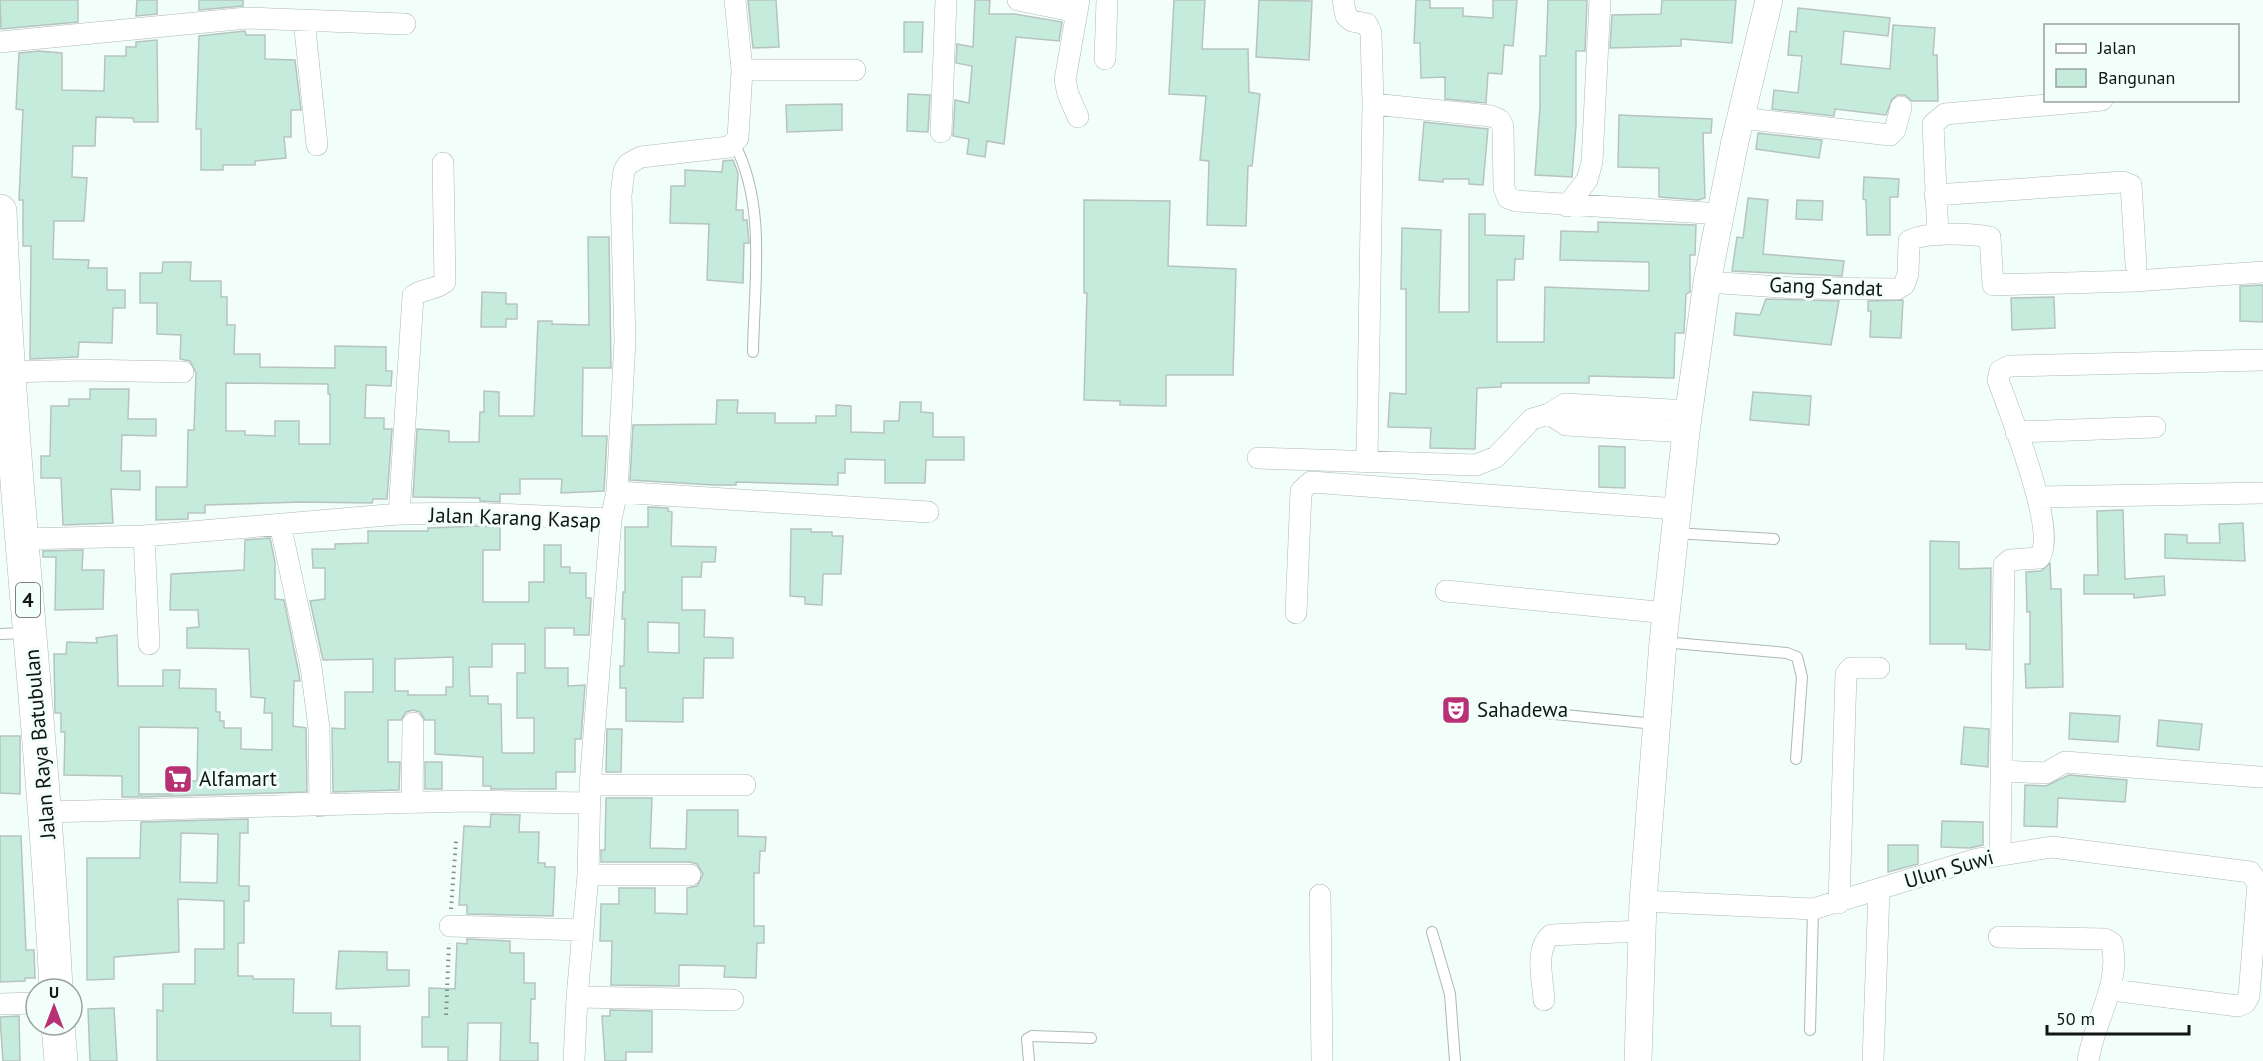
<svg xmlns="http://www.w3.org/2000/svg" width="2263" height="1061" font-family="'PT Sans',sans-serif">
<rect width="100%" height="100%" fill="#f2fef9"/>
<!-- building -->
<path fill="#c5ebdc" stroke="#b7c3be" stroke-width="1.5" fill-rule="evenodd" d="M0,0H78V22L1,29Z
M137,0H157V14L136,16Z
M199,0H243V6L199,10Z
M748,0H776L779,47L753,48Z
M975,0H990L989,14H1015L1062,22L1059,41L1016,37L1004,144L987,141L985,157L967,154L969,139L953,136L955,100L969,103L972,66L956,63L957,44L973,47Z
M1174,0H1205L1202,49H1248L1249,92L1260,94L1252,166H1248L1246,226L1207,225L1209,161L1200,160L1206,96L1169,94Z
M1259,0L1312,1L1309,60L1256,57Z
M1416,0H1430V8H1463V16L1493,18V0H1517L1513,46L1504,45L1502,74L1488,73L1486,103L1445,99V77L1421,78L1420,43H1414Z
M1548,0H1587L1585,51H1576V125L1572,177L1535,175L1540,107V56H1546Z
M1662,0H1736L1732,43L1681,39V46L1610,48L1612,15L1661,14Z
M1798,8L1890,18L1888,36L1844,31L1841,64L1890,69L1893,25L1935,28L1933,55H1937L1938,101H1912L1905,95H1898L1892,99L1886,115L1835,109L1834,116L1772,109L1774,90L1798,93L1802,56L1788,55L1790,31L1796,32Z
M904,22H923L922,52H904Z
M245,31L246,35H265V59L295,60L301,110H291V137H284L286,158L255,161V165H223V170H201V129H196L199,36Z
M157,40L158,122H134L133,118L96,117L95,146H73L72,177L87,178L84,221H54L53,259L89,260L88,268H107V290H125V308H113L112,343L79,342L78,357L30,359L31,246H23V200H19L23,110L16,109L19,53L39,51L62,53V90L104,91L105,56H126V47H136V42Z
M908,94L930,95L928,132L907,131Z
M842,104V130L787,132L786,105Z
M1619,115L1712,119L1711,133H1703L1705,198L1698,200L1659,197V168L1618,167Z
M1424,122L1488,129L1483,185L1469,184V179H1443V182L1419,180Z
M1758,133L1822,140L1819,158L1756,149Z
M733,160L738,173L736,210H743V220H747L749,243H744L743,283L707,280L709,224L670,223L671,186H685V170L722,172L723,161Z
M1864,177L1899,179L1898,197H1890V235H1867L1866,200L1863,199Z
M1748,198L1768,200L1763,254L1844,261L1842,276L1732,271L1737,237L1743,238Z
M1084,200L1170,201L1168,266L1236,269L1233,375H1166V406L1120,405V401L1084,400L1087,293H1084Z
M1797,200L1823,201L1822,220L1796,219Z
M1469,214H1485V235L1524,236L1523,259H1515L1514,280H1497V342H1544L1545,287L1649,291V262L1560,260L1561,231L1598,232V222L1696,225L1695,255H1690V292L1686,294L1684,333H1675L1674,378L1589,376V383H1501V387L1477,388L1475,449L1430,448L1431,428L1388,427L1390,393L1406,394V289H1401L1402,228L1441,230L1439,312H1469Z
M588,237H609L611,368H583L582,436H607L604,491L561,493L562,479H520V494H500V502L480,501V498L413,497L417,429L449,431V442H479L480,412H484V391L499,392V416H534L538,321H552V324L589,325Z
M163,262H191L190,281H221V297H227V325H235L234,354H260V367L335,368V346L386,347V371H392L391,386L366,385L365,418H384V429H392L387,499H373L372,503L301,502L205,505V513H188V519L156,520V487H187L188,430H194L196,373L190,361L180,359L181,335L157,334V303H140V273H162ZM226,383L328,384V394H330V444H299V421H275V436L245,435V431H226Z
M2263,285V322L2240,321V286Z
M482,292L506,293V304H517V319H506V327H481Z
M2054,297L2055,328L2012,330L2011,298Z
M1766,299L1839,301L1831,345L1734,335L1736,313L1760,315Z
M1903,300L1901,338L1870,337L1871,311H1868V301Z
M90,389H129L128,419H156V436L122,435L121,471H140V490L111,489L113,523L63,525L61,478H41V456H50L51,406H69V399H90Z
M1753,392L1811,396L1809,425L1750,420Z
M717,400H738L737,413H775V423H816V416H836V405L851,406V432L884,433V421H899L900,402H921V412L933,413V437H964V460H926L925,483H885V460L845,459V473H838V485L736,482V485H714L630,480L633,425L716,424Z
M1599,446L1625,447V488L1599,487Z
M648,507L668,508V511L672,512L671,546L716,547L715,562H702L701,577H682V610H705L704,637L733,638V658H704L703,698H683V722L626,721V688H620V666H624L625,619H622L623,592H625V527H648ZM648,622L679,623V653L648,652Z
M2123,510L2125,579L2164,576L2165,595L2134,598V594H2084V575H2098L2097,511Z
M2243,523L2245,561L2165,558V534L2187,535V543H2220L2219,524Z
M480,526L500,527V550H483V602H529V582H544V545H561V567H570V573H586V598H591L589,635H574V628H545V668H568V686L585,685L581,739H575V772H556V789H491V786H483V757L435,754V720H425L420,712L413,710L406,712L401,720H388V762H400L399,790L333,792L332,728L345,729V692H373V659L323,660L310,601L325,599V568H313L312,549H335V544L368,543V531H428V528ZM492,644H525V673H517V718H534V753H502L501,704H488V696H470L469,667H492ZM453,657V687H446V695H408V691H395V659Z
M791,529H811V532H832V536H843L841,574H823L822,605L805,604V597L790,596Z
M270,538L275,562V599L284,600L298,669L300,681H294L293,726L306,728L307,792L141,797V794H172V781H197L198,728L139,727V797H122V776L64,775L65,732H61V713H55L54,654H66L67,642L97,643L96,638L117,635L118,686H163V670H180L179,688L216,689V712H220V721H224V728H241V749L272,750V713H264L265,698L251,697L249,649L187,648V628L199,627L198,610H170L171,574L244,570L245,540Z
M1930,541L1959,542V568L1961,569L1991,568L1990,650L1966,649V644H1930Z
M83,550L82,570H104L103,609L55,610L56,557H43V551Z
M2050,563L2051,589H2061L2063,687L2026,688L2025,664H2030V612H2027L2026,572L2041,571Z
M2070,713L2120,716L2118,742L2069,739Z
M2159,720L2202,724L2199,750L2157,746Z
M1964,727L1989,729L1988,767L1961,764Z
M607,729H622L621,772H606Z
M0,736H20V794L0,793Z
M425,762H442V789H425Z
M2069,775L2127,780L2125,802L2058,798L2057,827L2024,826L2025,785L2046,786Z
M606,798H652L650,848L686,849L687,810H738V836L766,837L765,851H760L759,873H754V926H764V943H757L756,978L724,977L725,966L679,965V986L611,985L612,941H600L601,904H619V888H655V913L687,914V888L697,886L703,874L697,864L690,862H601V850H605Z
M491,814L520,815L519,832H539L538,863H545V867H555L553,916L467,914V905H459L464,826L490,827Z
M248,819V833H240L239,886H249V901H244V943H238V976H253V979H294L293,1013H331V1026H360V1061H157V1010L163,1011V984H195V949H224V901L178,899L179,952L114,957V979L87,980V858H140L141,822ZM181,833L218,834L217,883L180,882Z
M1942,821L1983,822V845L1970,848L1941,847Z
M0,836H21L26,950H34L35,978H25V981L0,982Z
M1888,845H1918V864L1888,872Z
M467,939L510,941V953H524V983H535V999H531L530,1043H538V1061H500L501,1023H468L467,1061H448V1047H422V1017H429V988L455,989L457,943L467,944Z
M339,951L387,952V970H409V986L336,989Z
M114,1008L117,1061H90L88,1009Z
M610,1010L652,1011V1052H626V1061H605L602,1016H610Z
M19,1016L20,1061H3L0,1017Z"/>
<g fill="none" stroke-linecap="round" stroke-linejoin="round">
<!-- service casing -->
<g stroke="#aeb9b5" stroke-width="12">
<path id="service" d="M734,143C767,205 754,284 753,352
M1675,533L1774,539
M0,634L27,633
M1663,642L1787,653L1797,657L1802,677L1796,759
M1515,710L1655,724
M1432,932L1450,994L1455,1061
M1810,1030L1813,909
M1029,1061L1027,1039L1032,1036L1091,1038"/>
</g>
<!-- minor casing -->
<g stroke="#aeb9b5" stroke-width="22">
<path id="minor" d="M1018,0L1077,12
M1343,0L1346,16L1352,21L1367,24L1371,33L1373,104L1367,460
M304,20L317,145
M0,42L247,18L405,24
M1105,59L1107,0
M742,70H855
M1373,104L1491,116L1500,120L1503,127L1504,188L1508,198L1517,201L1722,214
M1078,117L1068,94L1065,80L1079,0
M1741,118L1890,135L1895,130L1901,107
M941,132L946,0
M1935,195L2123,182L2131,185L2136,265
M1567,206L1587,180L1592,162L1600,0
M1938,235L1933,124L1945,114L2102,100
M1707,282L1795,288L1897,289L1904,285L1908,274L1909,241C1925,231 1971,234 1990,237L1993,285L2135,281L2263,272
M11,372L83,370L183,372
M1549,414L1566,425L1686,432
M2016,432L2155,427
M1258,458L1476,465L1496,457L1532,419L1549,414L1565,404L1689,411
M617,492L928,512
M2039,497L2263,493
M399,514L413,296C423,288 436,290 445,282L443,163
M611,519L617,492L625,340L621,195L624,171L628,164L641,157L729,147L738,138L742,70L735,0
M280,524L311,667L319,728L320,806
M144,536L149,644
M23,539L144,536L399,514L470,513L611,519L590,785L588,875L577,997L574,1061
M1446,591L1667,613
M1296,613L1301,491L1311,482L1677,509
M2002,771L2046,773L2065,762L2259,777
M590,785H745
M412,803L413,723
M46,812L467,801L589,803
M2000,855L2004,565L2010,560L2039,558C2059,532 2009,411 1998,380L2000,371L2009,366L2263,360
M588,875H690
M1320,895L1322,1061
M1643,901L1813,909L1977,859L2052,847L2250,872L2258,883L2249,996L2245,1003L2238,1006L2112,990
M1839,903L1846,674L1851,668H1879
M450,926L583,930
M1999,937L2105,939L2112,943C2121,986 2094,1020 2088,1061
M577,997L733,1000
M1544,1000C1543,980 1534,949 1551,935L1642,931
M0,1004L36,1003
M1873,1061L1879,890"/>
</g>
<!-- tertiary casing -->
<g stroke="#aeb9b5" stroke-width="28">
<path id="tertiary" d="M1638,1061L1643,901L1663,642L1686,432L1707,282L1735,141L1769,0"/>
</g>
<!-- trunk casing -->
<g stroke="#aeb9b5" stroke-width="34">
<path id="trunk" d="M0,211C10,471 43,729 56,989
M58,1025L61,1061"/>
</g>
<!-- path -->
<path stroke="#858d89" stroke-width="4" stroke-dasharray="1.5 4.5" stroke-linecap="butt" d="M451,909L456,841
M446,1015L449,943"/>
<!-- service -->
<use href="#service" stroke="#fff" stroke-width="10"/>
<!-- minor -->
<use href="#minor" stroke="#fff" stroke-width="21"/>
<!-- tertiary -->
<use href="#tertiary" stroke="#fff" stroke-width="27"/>
<!-- trunk -->
<use href="#trunk" stroke="#fff" stroke-width="33"/>
</g>
<!-- icons -->
<defs>
<g id="theatre-square" transform="scale(1.5)"><rect x="-9" y="-9" width="18" height="18" rx="4" fill="#b73174" stroke="#f2fef9"/><path d="M-5-5.5Q0-4 5-5.5V0Q5 5 0 6Q-5 5-5 0ZM-3.3-2.5H-1v1.5H-3.3ZM1-2.5H3.3v1.5H1ZM-2.8 1Q0 5.5 2.8 1Z" fill="#fff"/></g>
<g id="supermarket-square" transform="scale(1.5)"><rect x="-9" y="-9" width="18" height="18" rx="4" fill="#b73174" stroke="#f2fef9"/><path d="M-6-5.5h2.5l.6 2H6L4.5 2H-2.5L-4.4-4H-6ZM-1.5 3.2a1.3 1.3 0 1 0 .1 0ZM3 3.2a1.3 1.3 0 1 0 .1 0Z" fill="#fff"/></g>
</defs>
<g fill-rule="evenodd">
<use href="#theatre-square" x="1456" y="710"/>
<use href="#supermarket-square" x="178" y="779"/>
</g>
<g text-anchor="middle" stroke-width="6" stroke-linejoin="round" paint-order="stroke">
<!-- shield labels -->
<rect fill="#f2fef9" stroke="#545b58" stroke-width="1.5" x="16" y="583" width="24" height="34" rx="4.5"/>
<g font-size="20" font-weight="bold" fill="#111513">
<text x="28" y="607">4</text>
</g>
<!-- street labels -->
<g font-size="21" fill="#111513" stroke="#f2fef9">
<text transform="translate(1826 287) rotate(2)" y="7">Gang Sandat</text>
<text transform="translate(515 518) rotate(2)" y="7">Jalan Karang Kasap</text>
<text transform="translate(40 744) rotate(-95)" y="7">Jalan Raya Batubulan</text>
<text transform="translate(1949 869) rotate(-16)" y="7">Ulun Suwi</text>
</g>
<!-- poi labels -->
<g font-size="21" fill="#111513" stroke="#f2fef9" text-anchor="start">
<text x="1477" y="717">Sahadewa</text>
<text x="199" y="786">Alfamart</text>
</g>
</g>
<!-- legend -->
<rect x="2044" y="24" width="195" height="78" fill="#f2fef9" stroke="#98a19d" stroke-width="1.5"/>
<rect x="2056" y="44" width="30" height="9" fill="#ffffff" stroke="#98a19d" stroke-width="1.5"/>
<text x="2098" y="54" font-size="18" fill="#111513">Jalan</text>
<rect x="2056" y="69" width="30" height="18" fill="#c5ebdc" stroke="#98a19d" stroke-width="1.5"/>
<text x="2098" y="84" font-size="18" fill="#111513">Bangunan</text>
<!-- north arrow -->
<g transform="translate(54 1007)"><circle r="28" fill="#f2fef9" stroke="#98a19d" stroke-width="1.5"/>
<path d="M0-4.5L10 22L0 15L-10 22Z" fill="#b73174"/>
<text y="-9" font-size="16" font-weight="bold" text-anchor="middle" fill="#111513">U</text>
</g>
<!-- scale -->
<path d="M2047 1025v9h142v-9" fill="none" stroke="#111513" stroke-width="3"/>
<text x="2056" y="1025" font-size="18" fill="#111513" stroke="#f2fef9" stroke-width="4.5" paint-order="stroke">50 m</text>
</svg>
